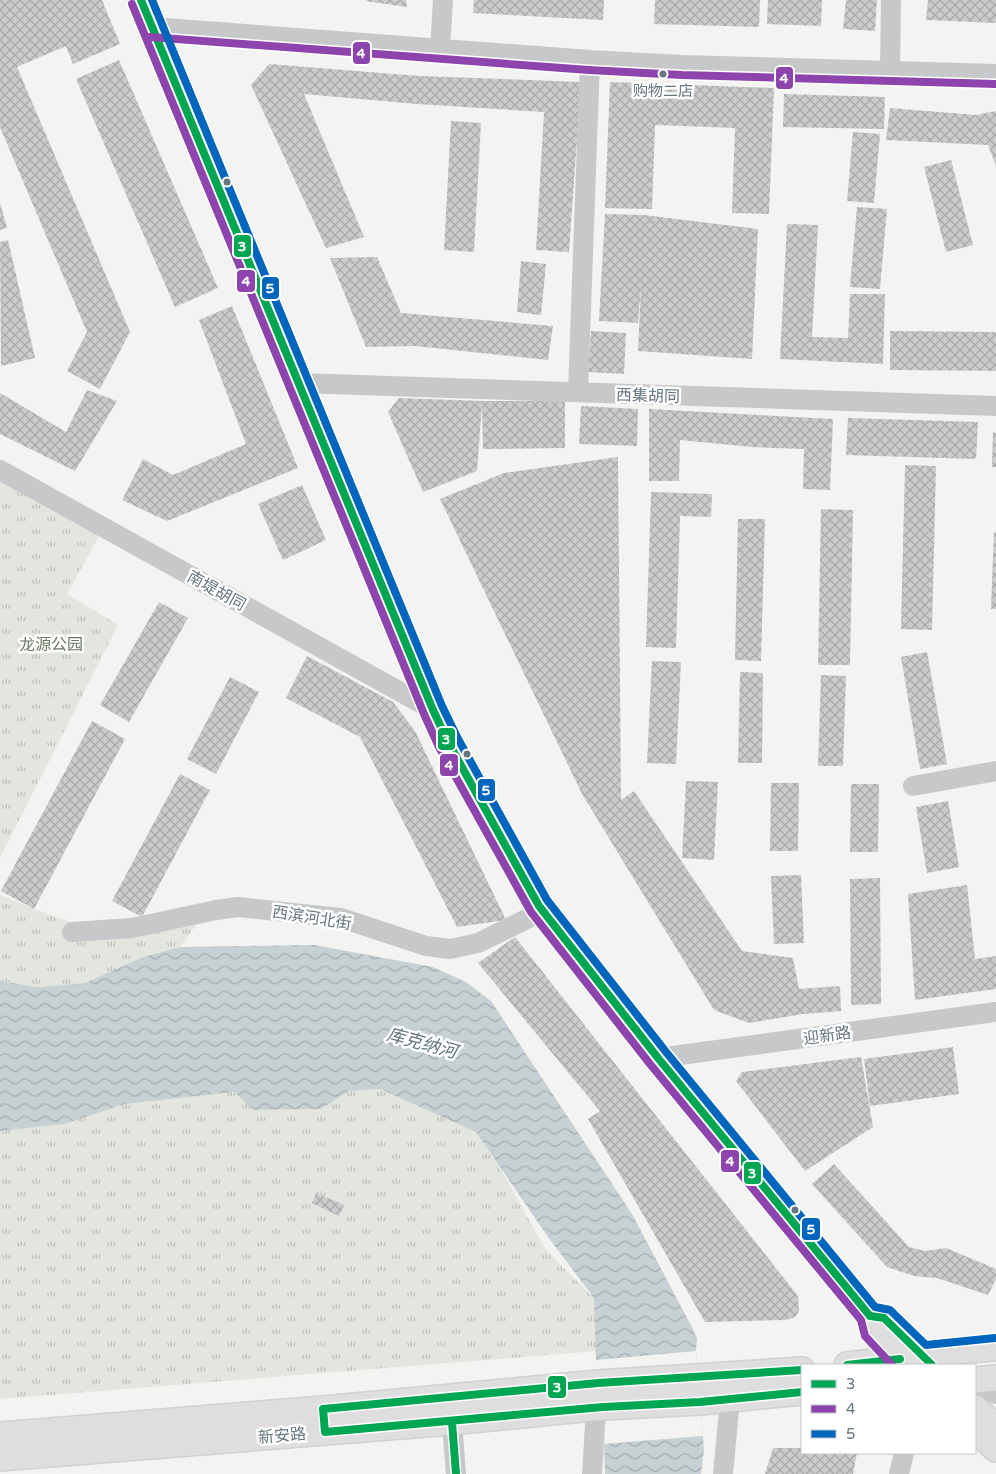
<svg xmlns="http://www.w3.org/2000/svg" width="996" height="1474" font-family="'Varela Round','Noto Sans SC',sans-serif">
<defs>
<pattern id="park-tufts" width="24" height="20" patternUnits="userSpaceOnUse" patternTransform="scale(1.25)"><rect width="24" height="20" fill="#e3e5df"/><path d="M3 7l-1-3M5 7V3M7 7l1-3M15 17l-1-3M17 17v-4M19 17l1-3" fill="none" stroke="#bcbeba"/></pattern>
<pattern id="water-waves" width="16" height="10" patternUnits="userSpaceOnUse" patternTransform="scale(1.25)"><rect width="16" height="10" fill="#c7d0d2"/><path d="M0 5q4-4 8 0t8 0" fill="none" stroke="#a5adb0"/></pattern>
<pattern id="building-cross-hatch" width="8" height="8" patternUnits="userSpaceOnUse" patternTransform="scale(1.25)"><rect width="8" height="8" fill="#cacbcb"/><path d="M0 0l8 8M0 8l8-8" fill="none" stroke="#a8a9aa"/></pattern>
</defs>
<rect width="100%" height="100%" fill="#f3f3f1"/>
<!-- park -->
<path fill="url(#park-tufts)" d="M0,477L100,534L67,594L118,625L0,858Z
M0,895L34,909L113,937L199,921L180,947L143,957L85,983L38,987L0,981Z
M380,1089L476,1132L497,1163L546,1250L606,1310L598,1351L0,1399V1131L64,1124L125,1104L234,1092L254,1110L321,1109L349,1091Z"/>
<!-- water -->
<path fill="url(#water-waves)" d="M314,945L433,967L466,982L491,1001L632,1214L694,1331L697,1339L696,1351L704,1450L701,1474H605L603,1407L596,1360L594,1298L548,1237L476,1132L380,1089L349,1091L321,1109L254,1110L234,1092L125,1104L64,1124L0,1131V981L38,987L85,983L143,957L180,947Z"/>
<!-- pier -->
<path fill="#f3f3f1" d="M696,1351L703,1436L603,1444L596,1360Z"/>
<!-- building -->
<path fill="url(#building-cross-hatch)" d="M0,0H102L120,44L73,64L66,46L17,67L130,332L100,389L67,371L87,332L0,127Z
M366,0H406L407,7L366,1Z
M474,0H604L603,20L473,13Z
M655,0H760L759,27L654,24Z
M768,0H822L821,26L767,24Z
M846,0H877L875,31L843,29Z
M928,0H996V23L926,20Z
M119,60L218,288L175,307L76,79Z
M269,64L419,76L581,82L569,252L536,250L544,112L417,104L304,94L364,237L326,248L251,85Z
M610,82L774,88L769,214L732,213L735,128L655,125L652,209L605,208Z
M784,94L885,97L884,129L783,127Z
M890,108L976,115L996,111V166L988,145L886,140Z
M451,121L481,123L474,252L444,250Z
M853,132L880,134L874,203L847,201Z
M951,160L973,245L946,252L924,167Z
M0,203L7,228L0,230Z
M857,207L887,209L880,289L850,287Z
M605,214L644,215L758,229L752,359L638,351L641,285L638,323L599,321Z
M787,224L818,225L812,337L848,338L850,294H885L883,364L780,359Z
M8,240L35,358L1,366L0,242Z
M377,257L401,313L553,326L548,360L415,346L366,347L330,258Z
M521,261L546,264L541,315L517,312Z
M232,306L298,468L167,521L122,500L143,459L173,475L246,444L199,320Z
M591,331L626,333L624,374L588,372Z
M890,331L996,332V371L890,370Z
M87,390L117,401L75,471L0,434V393L66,432Z
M399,398L482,401H565V448L483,449L482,404L477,471L423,492L388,412Z
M581,406L638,409L637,446L579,444Z
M649,409L833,419L830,490L803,489L804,449L752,447L680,440L679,481H649Z
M848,418L978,422L976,459L846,455Z
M993,432L996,433V467H992Z
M618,457L621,800L634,791L742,951L793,958L799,989L840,986L841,1011L803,1014L749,1023L714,1010L582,794L440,499L504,473Z
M905,465L936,466L932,630L901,629Z
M302,485L326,540L283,560L258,504Z
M651,492L712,494L711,517L680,516L676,648L646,647Z
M821,509L853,510L850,665H818Z
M738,519H765L761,661L735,660Z
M994,532H996V609H991Z
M159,602L188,618L129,722L100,705Z
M927,652L947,764L920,769L901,657Z
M307,656L393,702L415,731L506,920L457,927L360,737L286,698Z
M652,661L681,662L676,764L647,763Z
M740,672L763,673L762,763H738Z
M821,675L846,676L843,766H818Z
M230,677L259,692L216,774L187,759Z
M92,721L125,739L34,909L1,891Z
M180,774L210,790L142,917L112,901Z
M686,781L718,782L714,860L682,858Z
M771,783H799L798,851H770Z
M851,784H879L878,852H850Z
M948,801L959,867L927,873L916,807Z
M801,875L804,943L774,944L771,876Z
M880,878L881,1004L851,1005L850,879Z
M967,885L975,959L996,956V989L915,1000L908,894Z
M515,937L798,1296L799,1311L795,1317L786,1320L705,1322L588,1119L600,1111L478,963Z
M953,1047L959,1094L870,1106L864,1059Z
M861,1057L873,1127L805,1171L736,1081L742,1072Z
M834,1164L909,1247L925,1251L946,1248L996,1269V1279L988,1295L937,1278L914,1276L887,1267L812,1184Z
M316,1193L344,1205L339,1216L312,1203Z
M773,1448H802V1453H857L853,1474H765Z"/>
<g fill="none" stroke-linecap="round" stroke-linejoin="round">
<!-- major casing -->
<g stroke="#d0d1d1" stroke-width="28">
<path id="major" d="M141,0L433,710L448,742L539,906L658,1058L870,1316L873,1331L906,1365
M847,1365L967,1350L996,1348
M975,1380L996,1378
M975,1408L996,1427
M975,1430L996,1449
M0,1435L323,1409L598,1383L802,1370
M0,1458L452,1422L603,1407L700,1402L802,1392"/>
</g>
<!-- minor -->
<path stroke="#c7c8c9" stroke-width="20" d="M151,27L590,60L682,65L996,74
M440,49L443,0
M890,70L891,0
M299,383L996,406
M578,392L590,60
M0,470L433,710
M913,786L996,771
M72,932L132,928L216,910L238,907L341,918L426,946L450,949L478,943L543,911
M658,1058L996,1012
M975,1388L996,1394
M452,1422L456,1474
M592,1474L596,1409
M723,1474L730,1399
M899,1474L904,1453"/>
<!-- major -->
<use href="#major" stroke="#dddedd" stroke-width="25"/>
<!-- bus-1 casing -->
<g stroke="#fff" stroke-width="11">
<path id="bus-1" d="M141,0L433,710L448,742L539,906L658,1058L870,1316L884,1318L932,1365
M847,1365L900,1359
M802,1370L598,1383L323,1409L325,1432L603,1407L700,1402L802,1392
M452,1422L456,1474"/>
</g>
<!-- bus-2 casing -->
<g stroke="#fff" stroke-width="11">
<path id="bus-2" d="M132,4L424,714L439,747L531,912L650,1064L861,1320L865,1336L892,1365
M150,37L589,70L682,75L996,84"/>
</g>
<!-- bus-3 casing -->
<g stroke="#fff" stroke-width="11">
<path id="bus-3" d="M152,0L442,706L457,737L547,900L666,1052L875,1307L890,1310L926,1345L995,1338"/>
</g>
<!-- bus-1 -->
<use href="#bus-1" stroke="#00a651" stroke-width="8"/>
<!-- bus-2 -->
<use href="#bus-2" stroke="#8e44ad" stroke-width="8"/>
<!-- bus-3 -->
<use href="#bus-3" stroke="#0065bd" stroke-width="8"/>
</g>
<!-- markers -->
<g fill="#65767f" stroke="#fff" stroke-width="2">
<circle cx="663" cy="74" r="4.5"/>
<circle cx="227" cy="182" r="4.5"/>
<circle cx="467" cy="754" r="4.5"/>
<circle cx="795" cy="1210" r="4.5"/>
</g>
<g text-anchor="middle" stroke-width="5" stroke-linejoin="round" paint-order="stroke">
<!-- bus labels -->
<g font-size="15" fill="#65767f" stroke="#fff">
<text x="663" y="96">购物二店</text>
</g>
<!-- street labels -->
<g font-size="16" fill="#65767f" stroke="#fff">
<text transform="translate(648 395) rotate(2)" y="6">西集胡同</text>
<text transform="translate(217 590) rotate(29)" y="6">南堤胡同</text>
<text transform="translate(312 917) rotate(9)" y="6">西滨河北街</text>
<text transform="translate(827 1035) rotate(-8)" y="6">迎新路</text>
<text transform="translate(282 1435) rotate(-5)" y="6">新安路</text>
</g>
<!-- park labels -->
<g font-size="16" fill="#697763" stroke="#fff">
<text x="51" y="650">龙源公园</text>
</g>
<!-- water labels -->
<g font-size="18" font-style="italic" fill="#60777d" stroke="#fff">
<text transform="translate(422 1043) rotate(15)" y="6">库克纳河</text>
</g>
</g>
<g stroke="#fff" stroke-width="2">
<rect x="352" y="41" width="19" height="24" rx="5" fill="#8e44ad"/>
<rect x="775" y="66" width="19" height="24" rx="5" fill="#8e44ad"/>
<rect x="233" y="234" width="19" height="24" rx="5" fill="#00a651"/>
<rect x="236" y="269" width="20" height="24" rx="5" fill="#8e44ad"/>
<rect x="261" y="276" width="19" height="24" rx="5" fill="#0065bd"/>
<rect x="437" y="727" width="19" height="24" rx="5" fill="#00a651"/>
<rect x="439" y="753" width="20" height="24" rx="5" fill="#8e44ad"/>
<rect x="477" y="778" width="19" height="24" rx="5" fill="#0065bd"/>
<rect x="720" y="1149" width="20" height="24" rx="5" fill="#8e44ad"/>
<rect x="743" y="1161" width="19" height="24" rx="5" fill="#00a651"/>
<rect x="801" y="1217" width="20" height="24" rx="5" fill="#0065bd"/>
<rect x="547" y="1375" width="20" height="24" rx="5" fill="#00a651"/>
</g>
<g font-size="14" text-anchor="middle" font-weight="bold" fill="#fff">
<text x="361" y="58">4</text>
<text x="784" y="83">4</text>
<text x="242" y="251">3</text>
<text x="246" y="286">4</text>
<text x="270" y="293">5</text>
<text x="446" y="744">3</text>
<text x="449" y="770">4</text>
<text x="486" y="795">5</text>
<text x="730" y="1166">4</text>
<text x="752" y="1178">3</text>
<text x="811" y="1234">5</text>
<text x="557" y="1392">3</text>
</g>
<!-- legend -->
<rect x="801" y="1364" width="175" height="90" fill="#ffffff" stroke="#c1c8cc"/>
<rect x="811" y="1380" width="25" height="8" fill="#00a651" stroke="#c1c8cc"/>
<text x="846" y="1389" font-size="15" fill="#65767f">3</text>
<rect x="811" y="1405" width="25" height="8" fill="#8e44ad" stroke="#c1c8cc"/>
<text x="846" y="1414" font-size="15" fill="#65767f">4</text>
<rect x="811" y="1430" width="25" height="8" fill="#0065bd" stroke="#c1c8cc"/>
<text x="846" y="1439" font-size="15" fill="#65767f">5</text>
</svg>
